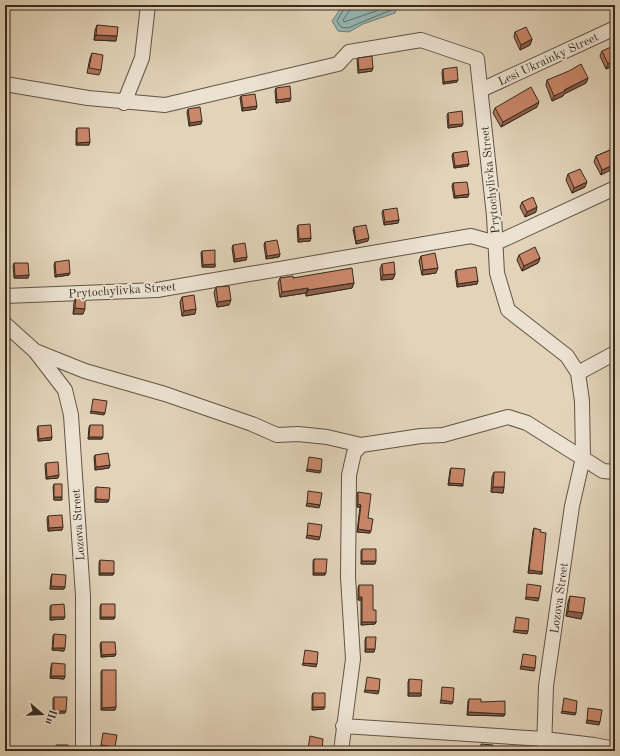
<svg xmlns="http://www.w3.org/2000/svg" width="620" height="756" font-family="'Old Standard TT',serif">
<rect width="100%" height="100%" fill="#e2d3b9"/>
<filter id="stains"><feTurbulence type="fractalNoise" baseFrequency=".005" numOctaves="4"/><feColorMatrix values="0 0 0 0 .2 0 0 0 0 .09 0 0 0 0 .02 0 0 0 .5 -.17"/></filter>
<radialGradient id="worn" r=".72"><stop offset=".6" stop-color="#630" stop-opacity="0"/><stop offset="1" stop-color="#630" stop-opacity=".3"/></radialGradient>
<!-- water -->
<path fill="#95b7b5" stroke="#6f7f78" d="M343,5H398L395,13L363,24L349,32L338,31L332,21Z"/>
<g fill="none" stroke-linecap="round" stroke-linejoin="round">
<!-- shore -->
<path stroke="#667069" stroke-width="1" d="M346,5L337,21L341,27L348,28L391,10L394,5
M351,5L350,10L343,20L344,22L376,11L388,5"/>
<!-- minor casing -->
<g stroke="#615444" stroke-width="16">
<path id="minor" d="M5,84L88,98L165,105L338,64L349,52L421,40L477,59L494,216L497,273L508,310L567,356L578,373L582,401L583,458L572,506L546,686L544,751
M481,90L615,28
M124,103L142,58L148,5
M496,243L615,188
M5,296L157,290L471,236L496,243
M5,324L35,351L65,390L71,415L83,596V751
M35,351L85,371L165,394L252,424L277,435L298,434L327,437L361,445L421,436L443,435L508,417L527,423L603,471L615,472
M578,373L615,353
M343,726L544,739L594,745L615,749
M341,751L353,659L348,577L349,475L354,453L361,445"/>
</g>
<!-- minor -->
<use href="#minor" stroke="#ece2d2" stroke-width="14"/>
</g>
<!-- wall -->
<path fill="#ae745b" stroke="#362a1d" d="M610,5H615V19L609,7Z
M97,25L116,41L94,40L95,30Z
M515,32L532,39L530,45L520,50L514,37Z
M602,51L615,55V65L606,69L600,56Z
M92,53L101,70L99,75L87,73L90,58Z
M358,58L372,71L358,73L357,60Z
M443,69L457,82L443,84L442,72Z
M588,78L586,83L564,94L563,96L552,101L546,85L547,80Z
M276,88L290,101L276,103L275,91Z
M241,96L256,109L242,111L240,98Z
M537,107L501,127L493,113L495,108Z
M188,109L202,121L201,124L189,126L187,112Z
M448,113L462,126L448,128L447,116Z
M77,128L89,145H76V131Z
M615,148L601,175L594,162L596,156Z
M453,153L469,164L468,166L454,168L452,156Z
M568,174L585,187L572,193L566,180Z
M453,183L468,197L454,198L452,186Z
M522,202L536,212L525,217L520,207Z
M383,210L399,220L398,223L384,225L382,213Z
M298,225L311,238L310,241L298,242L297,228Z
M354,227L368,241L356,244L353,230Z
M265,242L280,254L279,257L266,259L264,245Z
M233,245L247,257L246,260L234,262L232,248Z
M202,251L215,264V267H202L201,253Z
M519,255L540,258L538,263L522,271L517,260Z
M421,256L436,273L422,275L419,261Z
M55,262L69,275L55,277L54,265Z
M14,263L29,275L28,278H14L13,266Z
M382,264L395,274L393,279L381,280L380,269Z
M456,270L478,281L477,284L457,287L455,272Z
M280,278H293L354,283L352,288L306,296V293L280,297L278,283Z
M216,287L229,305L217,307L214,293Z
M76,297L83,314H73L74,302Z
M182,297L195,314L182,316L180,302Z
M90,425L102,439H88L89,427Z
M38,426L52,437L51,440L38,441L37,429Z
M95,455L110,465L109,468L95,470L94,457Z
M46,463L58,478L46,479L45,465Z
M451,468L463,486L448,485L450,470Z
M494,472L504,487L503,493L491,492L492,477Z
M54,484L62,500H54L53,487Z
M96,487L108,502H95V489Z
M358,492L368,518L370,533L357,532L360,507H357V494Z
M48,516L62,530L48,531L47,519Z
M534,528L540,532L542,572V574L528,573L533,531Z
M362,549L375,564H361V551Z
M314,559L325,575H313V561Z
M100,560L114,573L113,575H99V563Z
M52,574L65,587L64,589H50L51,577Z
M359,585L373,610L376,622L375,624L361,625V600H358V588Z
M570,596L581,619L566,616L568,602Z
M101,604L115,617L114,619H100V607Z
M51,605L64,619L50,620V607Z
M54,634L64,651L52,650L53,636Z
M366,637L374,652H365V640Z
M101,642L115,656L101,657L100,645Z
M52,663L65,676L64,679L50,678L51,666Z
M102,670L116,707L115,710H101V672Z
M409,679L421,693V696H408V682Z
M313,693L324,709L312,710V696Z
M54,697L65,713H53V699Z
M469,699L481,702L505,714L504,716L467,715L468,701Z"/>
<!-- shaded-wall -->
<path fill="#8d5e4a" stroke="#362a1d" d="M96,35L117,36L116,41L94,40Z
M532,39L530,45L520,50L521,45Z
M615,60V65L606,69L608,64Z
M373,68L372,71L358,73L359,70Z
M588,78L586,83L564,94L563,96L552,101L554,96Z
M458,80L457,82L443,84L444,82Z
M291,98L290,101L276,103L277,100Z
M539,102L537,107L501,127L503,122Z
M257,106L256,109L242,111L243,108Z
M202,121L201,124L189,126L190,123Z
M463,124L462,126L448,128L449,125Z
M90,142L89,145H76L77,143Z
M469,164L468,166L454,168L455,166Z
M615,164V168L601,175L602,170Z
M587,182L585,187L572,193L574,188Z
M469,194L468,197L454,198L455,196Z
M537,207L536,212L525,217L527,212Z
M399,220L398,223L384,225L385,222Z
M311,238L310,241L298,242L299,239Z
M369,238L368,241L356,244V241Z
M280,254L279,257L266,259L267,256Z
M247,257L246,260L234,262L235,259Z
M540,258L538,263L522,271L524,266Z
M215,264V267H202L203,265Z
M438,268L436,273L422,275L423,270Z
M70,273L69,275L55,277L56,275Z
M395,274L393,279L381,280L383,275Z
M29,275L28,278H14L15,276Z
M478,281L477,284L457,287L458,284Z
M354,283L352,288L306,296L308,290Z
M308,288L306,293L280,297L282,292Z
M231,300L229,305L217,307L218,302Z
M75,308L85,309L83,314H73Z
M196,309L195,314L182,316L184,311Z
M91,411L105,413L104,415L90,413Z
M52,437L51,440L38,441L39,439Z
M89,437H103L102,439H88Z
M110,465L109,468L95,470L96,467Z
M307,469L321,471L320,473L306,471Z
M59,475L58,478L46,479L47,477Z
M449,483L463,484V486L448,485Z
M493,487H504L503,493L491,492Z
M54,497H62V500H54Z
M96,499L109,500L108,502H95Z
M307,503L320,505L319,508L306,506Z
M358,504L361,505L360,507H357Z
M63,527L62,530L48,531L49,528Z
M358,529L371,531L370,533L357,532Z
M307,535L320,537L319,540L306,538Z
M362,561H376L375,564H361Z
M529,570L542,572V574L528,573Z
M100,573H114L113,575H99Z
M314,573H326L325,575H313Z
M51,586L65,587L64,589H50Z
M359,597H362L361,600H358Z
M526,597L539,598L538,601L525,599Z
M568,611L583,613L581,619L566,616Z
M51,617H65L64,619L50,620Z
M101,617H115L114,619H100Z
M362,622H376L375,624L361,625Z
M514,630L528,631L527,634L513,632Z
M53,648H65L64,651L52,650Z
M366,649H375L374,652H365Z
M116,654L115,656L101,657L102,655Z
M303,663L317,664L316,667L302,665Z
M521,666L535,668L534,671L520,669Z
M51,676H65L64,679L50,678Z
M365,690L379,691L378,694L364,692Z
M409,693H421V696H408Z
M441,700L453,702L452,704L440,703Z
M116,707L115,710H101L102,708Z
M313,707H325L324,709L312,710Z
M54,711H66L65,713H53Z
M562,711L576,713L575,715L561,713Z
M468,712L505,714L504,716L467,715Z
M587,720L600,722L599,725L586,723Z
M101,745L115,747L114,750L100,748Z
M308,749L322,751H307Z"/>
<!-- building -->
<path fill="#ca876a" stroke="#362a1d" d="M613,5H615V10Z
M97,25L118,27L117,36L96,35Z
M526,27L532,39L521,45L515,32Z
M611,47L615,55V60L608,64L602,51Z
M92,53L103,55L101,70L89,68Z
M372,56L373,68L359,70L358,58Z
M581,64L588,78L564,90L565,91L554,96L547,80L569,71Z
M457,67L458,80L444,82L443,69Z
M290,86L291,98L277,100L276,88Z
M531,87L539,102L503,122L495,108Z
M255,94L257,106L243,108L241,96Z
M200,107L202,121L190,123L188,109Z
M462,111L463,124L449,125L448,113Z
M77,128H89L90,142L77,143Z
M615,148V164L602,170L596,156Z
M467,151L469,164L455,166L453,153Z
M580,169L587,182L574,188L568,174Z
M467,182L469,194L455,196L453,183Z
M533,197L537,207L527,212L522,202Z
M397,208L399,220L385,222L383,210Z
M310,224L311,238L299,239L298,225Z
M366,225L369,238L356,241L354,227Z
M277,240L280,254L267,256L265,242Z
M245,243L247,257L235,259L233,245Z
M535,247L540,258L524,266L519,255Z
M215,250V264L203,265L202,251Z
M435,253L438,268L423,270L421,256Z
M69,260L70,273L56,275L55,262Z
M394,262L395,274L383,275L382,264Z
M14,263H28L29,275L15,276Z
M476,267L478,281L458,284L456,270Z
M352,268L354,283L308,290V288L282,292L280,278L293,276V278Z
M229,286L231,300L218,302L216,287Z
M194,295L196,309L184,311L182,297Z
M85,296V309L75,308L76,297Z
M93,399L107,401L105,413L91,411Z
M51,425L52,437L39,439L38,426Z
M90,425H103V437H89Z
M108,453L110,465L96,467L95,455Z
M309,457L322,459L321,471L307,469Z
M58,462L59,475L47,477L46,463Z
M451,468L465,469L463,484L449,483Z
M494,472H505L504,487H493Z
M54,484H62V497H54Z
M96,487L110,488L109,500L96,499Z
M308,491L322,493L320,505L307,503Z
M358,492L371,494L368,518L373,519L371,531L358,529L361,505L358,504Z
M62,515L63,527L49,528L48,516Z
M308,523L322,525L320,537L307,535Z
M534,528L541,530L540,532L546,533L542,572L529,570Z
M362,549H376V561H362Z
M314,559H327L326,573H314Z
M100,560L114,561V573H100Z
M52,574L66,575L65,587L51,586Z
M527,584L541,586L539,598L526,597Z
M359,585H373V610H376V622H362V597H359Z
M570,596L585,598L583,613L568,611Z
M64,604L65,617H51V605Z
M101,604H115V617H101Z
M516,617L529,619L528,631L514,630Z
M54,634L66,635L65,648H53Z
M366,637H376L375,649H366Z
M101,642H115L116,654L102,655Z
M305,650L318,652L317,664L303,663Z
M523,654L536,656L535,668L521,666Z
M52,663L65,664V676H51Z
M102,670H116V707L102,708Z
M367,677L380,679L379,691L365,690Z
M409,679L422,680L421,693H409Z
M442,687L454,688L453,702L441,700Z
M313,693H325V707H313Z
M54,697H67L66,711H54Z
M564,698L577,701L576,713L562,711Z
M469,699H481V702L505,701V714L468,712Z
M588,708L602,710L600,722L587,720Z
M103,733L117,735L115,747L101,745Z
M310,736L323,739L322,751L308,749Z
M481,744L493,745V751H481Z
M56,745H68V751H56Z"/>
<g text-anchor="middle" stroke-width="4" stroke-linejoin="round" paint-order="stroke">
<!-- street labels -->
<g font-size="12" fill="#362a1d" stroke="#ece2d2">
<text transform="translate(548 59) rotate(-25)" y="4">Lesi Ukrainky Street</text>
<text transform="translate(490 180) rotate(-96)" y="4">Prytochylivka Street</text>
<text transform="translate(122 290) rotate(-4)" y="4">Prytochylivka Street</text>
<text transform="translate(78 525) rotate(-94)" y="4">Lozova Street</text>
<text transform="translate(559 598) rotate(-82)" y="4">Lozova Street</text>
</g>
</g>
<!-- margin -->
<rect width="620" height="756" fill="none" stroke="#e2d3b9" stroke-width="20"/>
<rect x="6" y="6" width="608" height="744" fill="none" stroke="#362a1d" stroke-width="2"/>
<rect x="10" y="10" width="600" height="736" fill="none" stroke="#362a1d"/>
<!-- north arrow -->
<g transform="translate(42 714) rotate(109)" stroke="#ece2d2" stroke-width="3" paint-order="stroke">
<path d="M0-3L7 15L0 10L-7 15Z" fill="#362a1d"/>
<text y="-6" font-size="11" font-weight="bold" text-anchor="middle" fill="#362a1d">Пн</text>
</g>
<rect width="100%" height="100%" filter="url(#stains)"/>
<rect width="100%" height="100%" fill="url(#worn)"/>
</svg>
